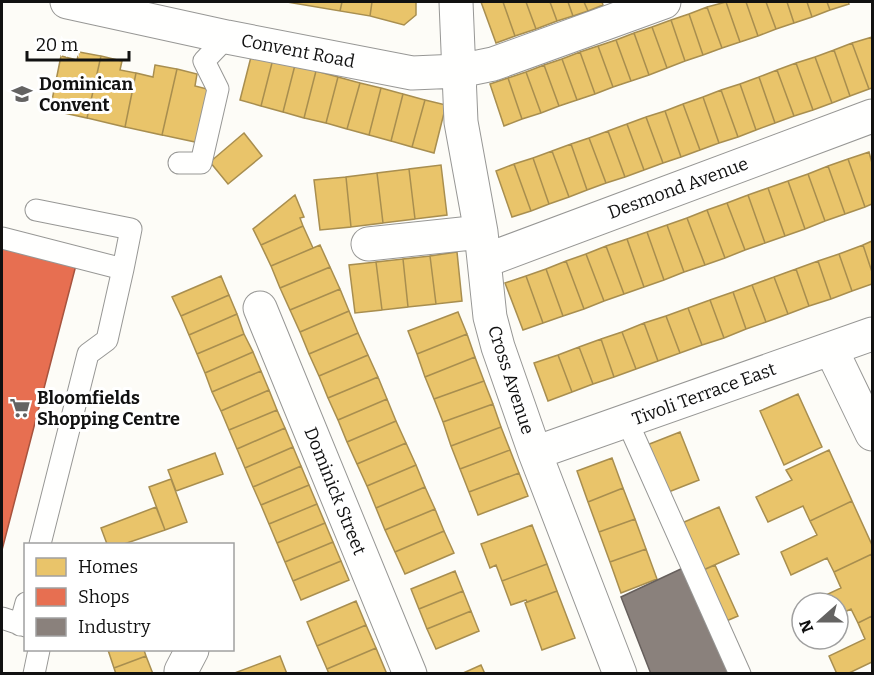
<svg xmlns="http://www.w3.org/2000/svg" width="874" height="675" font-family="Bitter,serif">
<rect width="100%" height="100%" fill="#fdfcf7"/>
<!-- homes -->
<path fill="#e9c46a" stroke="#a88e4f" stroke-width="1.5" d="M287,2H342L340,11Z
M342,2H372L370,16L340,11Z
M372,2H416V15L404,25L370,16Z
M481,2H503L515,36L496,43Z
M503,2H526L536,29L515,36Z
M526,2H550L557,21L536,29Z
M550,2H568L573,16L557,21Z
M568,2H584L588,11L573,16Z
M584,2H602L603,5L588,11Z
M726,2L740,42L722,48L707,7Z
M726,2H746L758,36L740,42Z
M746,2H766L776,29L758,36Z
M766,2H787L794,23L776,29Z
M787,2H807L812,17L794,23Z
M807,2H827L830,10L812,17Z
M827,2H848L849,4L830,10Z
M707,7L722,48L703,55L689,14Z
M689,14L703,55L685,61L671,20Z
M671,20L685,61L667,68L652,27Z
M652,27L667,68L649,75L634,33Z
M634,33L649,75L631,81L616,40Z
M872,37V88L869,89L852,43Z
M616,40L631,81L613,87L598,46Z
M852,43L869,89L850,96L834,50Z
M598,46L613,87L595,94L580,52Z
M834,50L850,96L832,103L815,57Z
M79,52L101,56L87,118L50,110L61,56L77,60Z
M580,52L595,94L577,100L562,59Z
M252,53L273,59L261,106L240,100Z
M101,56L122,61L120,70L136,73L125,127L87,118Z
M815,57L832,103L813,110L796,63Z
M273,59L295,65L283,112L261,106Z
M562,59L577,100L559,106L544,65Z
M796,63L813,110L794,116L777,70Z
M155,65L177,69L162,135L125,127L136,73L153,77Z
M295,65L316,71L304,118L283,112Z
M544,65L559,106L541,113L526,72Z
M177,69L197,74L195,86L211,90L200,143L162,135Z
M777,70L794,116L775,123L759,77Z
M316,71L338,77L326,123L304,118Z
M526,72L541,113L522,119L508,78Z
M338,77L360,83L347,129L326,123Z
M759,77L775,123L756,130L740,84Z
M508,78L522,119L504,126L490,84Z
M360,83L381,88L369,135L347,129Z
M740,84L756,130L738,137L721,90Z
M381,88L403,94L391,141L369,135Z
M721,90L738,137L719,143L703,97Z
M403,94L425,100L412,147L391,141Z
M703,97L719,143L700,150L683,104Z
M425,100L446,105L434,153L412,147Z
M683,104L700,150L681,157L665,111Z
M665,111L681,157L663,163L646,117Z
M646,117L663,163L644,170L627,124Z
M627,124L644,170L625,177L608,131Z
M608,131L625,177L606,183L589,138Z
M244,133L262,156L228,184L210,162Z
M589,138L606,183L587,190L571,144Z
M571,144L587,190L569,197L552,151Z
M552,151L569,197L549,204L533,158Z
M869,152L872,163V204L865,207L848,159Z
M533,158L549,204L531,211L514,164Z
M848,159L865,207L845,214L828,166Z
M514,164L531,211L512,217L496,171Z
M441,165L447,215L415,219L409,169Z
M828,166L845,214L825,221L808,174Z
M409,169L415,219L383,223L377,173Z
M377,173L383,223L351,227L346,177Z
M808,174L825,221L805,229L788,181Z
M346,177L351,227L320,230L314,180Z
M788,181L805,229L785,236L768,188Z
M768,188L785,236L765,243L748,195Z
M295,195L304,217L300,218L303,226L261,245L253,229Z
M748,195L765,243L745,250L727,203Z
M727,203L745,250L725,258L707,210Z
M707,210L725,258L705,265L687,218Z
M687,218L705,265L684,272L667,225Z
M667,225L684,272L664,280L647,232Z
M303,226L313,248L271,266L261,245Z
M647,232L664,280L644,287L627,239Z
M627,239L644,287L624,294L606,246Z
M872,241V272L863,245Z
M320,245L330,267L280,288L271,266Z
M863,245L872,272V284L852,291L839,254Z
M606,246L624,294L604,301L586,254Z
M457,252L462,301L436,304L430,256Z
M586,254L604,301L584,309L566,261Z
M839,254L852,291L831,299L818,261Z
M430,256L436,304L408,307L403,259Z
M403,259L408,307L382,310L376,262Z
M566,261L584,309L563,316L546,269Z
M818,261L831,299L809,306L796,269Z
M376,262L382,310L355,313L349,265Z
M330,267L340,289L290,310L280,288Z
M546,269L563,316L543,323L526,276Z
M796,269L809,306L788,314L774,277Z
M221,276L229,295L181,316L172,297Z
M526,276L543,323L523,330L505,283Z
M774,277L788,314L766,322L752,285Z
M752,285L766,322L746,329L733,292Z
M340,289L349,311L300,332L290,310Z
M733,292L746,329L724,338L710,300Z
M229,295L237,314L189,335L181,316Z
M710,300L724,338L702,345L688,308Z
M688,308L702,345L680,353L666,316Z
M349,311L358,333L309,354L300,332Z
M458,312L467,334L417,354L408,331Z
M237,314L244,334L197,354L189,335Z
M666,316L680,353L658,361L644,323Z
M644,323L658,361L636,369L622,332Z
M622,332L636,369L614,377L601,339Z
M358,333L368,355L319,376L309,354Z
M244,334L253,352L205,373L197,354Z
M467,334L475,357L425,377L417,354Z
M601,339L614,377L593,384L579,347Z
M579,347L593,384L572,392L558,355Z
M253,352L261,371L212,392L205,373Z
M368,355L378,377L328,398L319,376Z
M558,355L572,392L548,401L534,363Z
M475,357L484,381L434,399L425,377Z
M261,371L269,390L221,411L212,392Z
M378,377L387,399L338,420L328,398Z
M484,381L493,404L443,422L434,399Z
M269,390L277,410L229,430L221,411Z
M798,394L822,447L784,465L760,411Z
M387,399L396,421L347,442L338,420Z
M493,404L501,427L451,446L443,422Z
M277,410L285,428L237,449L229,430Z
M396,421L406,443L357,464L347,442Z
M501,427L510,450L460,469L451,446Z
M285,428L293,447L245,468L237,449Z
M680,432L699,480L666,493L647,445Z
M406,443L416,465L367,486L357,464Z
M293,447L301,466L253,487L245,468Z
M510,450L519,473L469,492L460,469Z
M829,450L852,501L810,521L803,506L768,522L756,497L792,480L786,470Z
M215,453L223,474L176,491L168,470Z
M612,458L623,488L588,502L577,471Z
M416,465L425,487L376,508L367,486Z
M301,466L309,485L261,505L253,487Z
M519,473L528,496L478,515L469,492Z
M171,479L187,522L165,530L149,487Z
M309,485L317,504L269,524L261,505Z
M425,487L435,509L385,530L376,508Z
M623,488L635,519L599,532L588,502Z
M852,501L872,545V554L834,572L827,558L791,575L781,552L817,535L810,521Z
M317,504L325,523L277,543L269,524Z
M156,507L165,530L124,544H107L101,528Z
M719,507L739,554L701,571L682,523Z
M435,509L444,531L395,552L385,530Z
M635,519L646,549L610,562L599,532Z
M325,523L333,542L285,562L277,543Z
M532,525L547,564L502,581L496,565L490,568L481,544Z
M444,531L454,553L405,574L395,552Z
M333,542L341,561L293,581L285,562Z
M646,549L657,579L621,593L610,562Z
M872,554V616L858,623L851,609L838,615V603H809L841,588L834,572Z
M341,561L349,580L301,600L293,581Z
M547,564L557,591L527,602L526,600L511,605L502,581Z
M715,565L738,616L724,622L701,571Z
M455,571L463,591L419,609L411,589Z
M463,591L471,611L427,629L419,609Z
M557,591L575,638L542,650L525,603Z
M356,601L366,625L317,646L307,622Z
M471,611L479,631L436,649L427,629Z
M872,616V662L847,674H837L829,656L865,639L858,623Z
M366,625L376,648L327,669L317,646Z
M376,648L386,672L382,674H329L327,669Z
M108,650H144L146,656L114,668Z
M146,656L153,674H116L114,668Z
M280,656L287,674H232Z
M481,665L485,674H461Z"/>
<!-- shops -->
<path fill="#e76f51" stroke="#a7533e" stroke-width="1.5" d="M2,246L76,265L2,550Z"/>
<!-- industry -->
<path fill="#8a817c" stroke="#665f5c" stroke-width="1.5" d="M685,567L731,674H651L621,597Z"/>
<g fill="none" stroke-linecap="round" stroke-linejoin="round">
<!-- service casing -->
<g stroke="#979795" stroke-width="23">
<path id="service" d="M179,163H201L218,89L204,61L227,37
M36,210L131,229L123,269
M2,238L123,269L107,340L88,354L40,544
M627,421L740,674
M2,618L26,626
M20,625L26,603
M34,674L39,650"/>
</g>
<!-- minor casing -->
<g stroke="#979795" stroke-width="35">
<path id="minor" d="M67,2L227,37L412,73L459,71L493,64L664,2
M456,2L461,122L481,232L490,317L498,347L535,453L620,674
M368,244L481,232
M484,261L872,116
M260,308L410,674
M831,349L872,434
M535,453L872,334
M182,674L181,671L192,650"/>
</g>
<!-- service -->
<use href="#service" stroke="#fffffe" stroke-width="21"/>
<!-- minor -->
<use href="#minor" stroke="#fffffe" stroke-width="33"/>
</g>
<!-- icons -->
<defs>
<g id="school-bare" transform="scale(1.62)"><path d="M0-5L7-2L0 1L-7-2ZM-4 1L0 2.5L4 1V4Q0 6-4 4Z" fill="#646362" stroke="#fff" stroke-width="2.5" paint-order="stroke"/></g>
<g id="supermarket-bare" transform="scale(1.62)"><path d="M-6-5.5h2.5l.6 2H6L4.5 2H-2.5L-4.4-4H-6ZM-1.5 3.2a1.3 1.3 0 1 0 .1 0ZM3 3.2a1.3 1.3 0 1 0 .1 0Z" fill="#646362" stroke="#fff" stroke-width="2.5" paint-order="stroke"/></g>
</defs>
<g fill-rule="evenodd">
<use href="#school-bare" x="22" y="94"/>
<use href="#supermarket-bare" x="20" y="408"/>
</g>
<g text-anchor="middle" stroke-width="6" stroke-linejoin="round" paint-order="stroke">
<!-- street labels -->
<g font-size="18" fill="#111" stroke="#fff">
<text transform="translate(298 51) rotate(11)" y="6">Convent Road</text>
<text transform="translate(678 188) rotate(-20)" y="6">Desmond Avenue</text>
<text transform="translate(511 380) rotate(72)" y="6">Cross Avenue</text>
<text transform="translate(704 394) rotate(-20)" y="6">Tivoli Terrace East</text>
<text transform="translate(335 491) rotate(68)" y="6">Dominick Street</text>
</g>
<!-- poi labels -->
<g font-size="18" font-weight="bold" fill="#111" stroke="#fff" text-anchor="start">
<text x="39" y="90">Dominican<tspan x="39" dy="21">Convent</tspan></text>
<text x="37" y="404">Bloomfields<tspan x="37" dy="21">Shopping Centre</tspan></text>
</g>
</g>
<!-- border -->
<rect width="874" height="675" fill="none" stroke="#111111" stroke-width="6"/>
<!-- legend -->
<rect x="24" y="543" width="210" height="108" fill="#ffffff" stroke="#a0a0a0" stroke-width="1.5"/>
<rect x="36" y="558" width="30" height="18" fill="#e9c46a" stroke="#a0a0a0" stroke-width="1.5"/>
<text x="78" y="573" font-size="18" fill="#111111">Homes</text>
<rect x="36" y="588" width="30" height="18" fill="#e76f51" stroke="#a0a0a0" stroke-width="1.5"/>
<text x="78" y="603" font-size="18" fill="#111111">Shops</text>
<rect x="36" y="618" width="30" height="18" fill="#8a817c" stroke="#a0a0a0" stroke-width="1.5"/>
<text x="78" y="633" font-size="18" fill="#111111">Industry</text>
<!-- north arrow -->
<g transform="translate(820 621) rotate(249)"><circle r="28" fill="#ffffff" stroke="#a0a0a0" stroke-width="1.5"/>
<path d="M0-4.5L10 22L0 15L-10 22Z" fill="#646362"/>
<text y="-9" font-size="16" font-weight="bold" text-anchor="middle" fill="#111111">N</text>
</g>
<!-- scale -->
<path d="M27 51v9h102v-9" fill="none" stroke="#111111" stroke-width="3"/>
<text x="36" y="51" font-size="18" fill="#111111" stroke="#ffffff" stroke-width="4.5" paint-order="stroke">20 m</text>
</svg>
